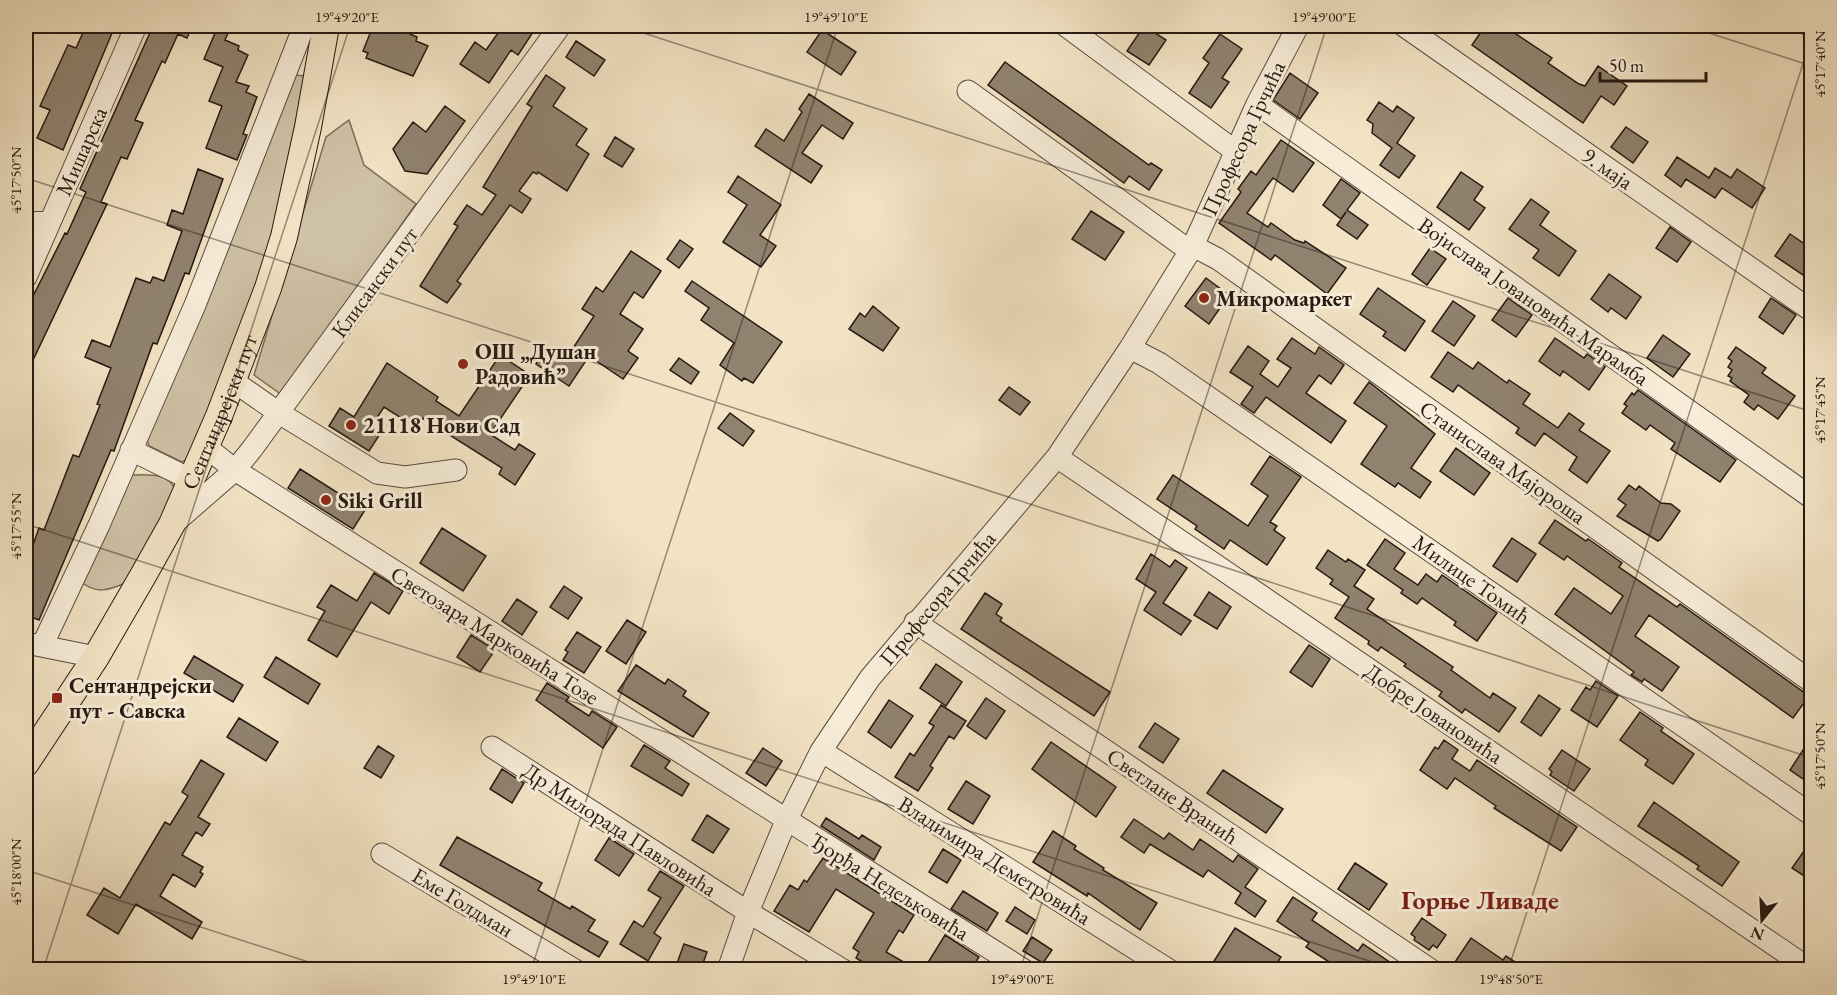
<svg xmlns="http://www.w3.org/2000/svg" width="1837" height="995" font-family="'EB Garamond',serif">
<rect width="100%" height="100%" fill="#f2e3c4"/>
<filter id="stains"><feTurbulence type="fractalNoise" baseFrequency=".00333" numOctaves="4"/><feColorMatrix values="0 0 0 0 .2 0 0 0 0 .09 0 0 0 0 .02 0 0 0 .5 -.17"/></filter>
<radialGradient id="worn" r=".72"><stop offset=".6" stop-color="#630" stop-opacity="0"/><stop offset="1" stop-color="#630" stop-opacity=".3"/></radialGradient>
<!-- green -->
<path fill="#cfc1a6" stroke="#7a6d5c" stroke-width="1.5" d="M296,75L303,76L308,87L267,254L248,312L191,457L182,462L149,446L145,433L288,78Z
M349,120L364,165L416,204L282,395L254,375L326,137Z
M131,475C148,475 169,472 176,491L125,583C108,591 95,594 80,581Z"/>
<!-- building -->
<path fill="#90826f" stroke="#261912" stroke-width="1.5" d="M86,26H115L63,150L37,138L50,110L40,106L68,45L76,48Z
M153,26H192L187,38L178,34L165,63L162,61L135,120L143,123L127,159L121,157L101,202L107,204L26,375V310L65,233L67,234L86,192L80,189Z
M218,26H231L225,40L239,46L238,50L248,55L236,82L249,86L246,92L257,97L243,134L247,135L237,160L206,148L222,106L209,101L223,67L204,59Z
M373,26H413L410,34L417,37L416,41L428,46L413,76L366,58L368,53L363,51Z
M503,26H537L518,55L511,50L489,83L460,64L475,42L486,50Z
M1144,26H1160L1155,33L1166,40L1149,65L1127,51Z
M1485,26H1504L1552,58L1548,63L1579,84L1585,86L1598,66L1627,86L1614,105L1601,96L1583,123L1472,45Z
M822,30L856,52L841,75L807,52Z
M1220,34L1242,49L1222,78L1229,82L1211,108L1189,93L1209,63L1203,58Z
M576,41L605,60L594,76L566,57Z
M1005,62L1149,165L1151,163L1162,170L1149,190L1129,176L1124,183L988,85Z
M1290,73L1318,93L1300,119L1273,100Z
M546,75L565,88L553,106L587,129L576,145L589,154L567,191L538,172L537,174L533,172L519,191L531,199L522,213L510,205L457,281L461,284L447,303L420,286L458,226L454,224L467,205L482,215L496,195L483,187L532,107L527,104Z
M809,94L853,123L843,139L822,125L802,153L822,166L811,183L755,146L766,129L784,141L802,112L799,109Z
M1379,102L1393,112L1397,106L1414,118L1397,143L1415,156L1399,178L1380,165L1392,148L1372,133L1373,124L1367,120Z
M445,106L465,121L427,174L405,171L393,149L413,122L426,132Z
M1626,127L1648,142L1633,163L1611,147Z
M615,137L634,149L622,167L604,156Z
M1281,140L1314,163L1293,192L1273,178L1247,213L1268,227L1271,223L1295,240L1304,243L1305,241L1346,268L1327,294L1275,255L1271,260L1219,223L1241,192L1238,189L1251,171L1256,175Z
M1677,157L1709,178L1715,168L1731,178L1737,169L1765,188L1752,208L1722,188L1715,198L1686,179L1681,187L1665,175Z
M198,169L223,179L189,274L185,273L157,344L153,343L114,451L111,450L39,620L26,615V565L39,528L44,530L73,455L79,457L100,405L97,404L111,368L85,357L92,340L110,347L136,278L150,283L153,277L164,281L182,231L167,225L172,210L183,214Z
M1461,172L1483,187L1474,200L1485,208L1469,230L1437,207Z
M738,176L781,205L760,235L776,246L761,267L723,242L747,205L728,192Z
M1341,179L1360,193L1347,210L1368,225L1357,239L1337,225L1346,212L1341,219L1323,205Z
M1531,199L1549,212L1540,225L1576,251L1559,276L1533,258L1539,250L1509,229Z
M1091,211L1124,232L1105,260L1072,239Z
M1670,227L1691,242L1677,262L1656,248Z
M1790,234L1812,249V281L1775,256Z
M680,240L693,249L679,268L667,259Z
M1430,248L1446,259L1427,285L1412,274Z
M631,251L661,271L643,298L634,292L620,314L643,329L628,351L638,358L623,379L589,356L569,386L536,364L547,346L566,359L594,316L582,309L596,287L603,292Z
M1609,274L1641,297L1626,319L1611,308L1608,312L1591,299Z
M1206,278L1229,295L1209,324L1185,306Z
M692,281L782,342L753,383L744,378L742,381L720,365L734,343L701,320L709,308L685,291Z
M1378,288L1425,321L1405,351L1383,336L1386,332L1360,314Z
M1508,298L1532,315L1516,337L1492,320Z
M1771,298L1796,315L1783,334L1759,317Z
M1453,301L1475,316L1454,346L1432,331Z
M873,306L899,328L883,351L849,329L860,313L865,317Z
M1663,335L1690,354L1673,377L1647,358Z
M1292,338L1315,354L1319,347L1344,365L1331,384L1319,375L1306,393L1346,421L1331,443L1266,397L1254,413L1241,404L1253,387L1230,372L1248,346L1269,361L1260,374L1278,387L1291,368L1277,359Z
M1555,338L1584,358L1587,354L1605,367L1589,390L1563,371L1560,376L1539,361Z
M1736,347L1766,368L1762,373L1795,396L1778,419L1758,405L1754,410L1744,402L1749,395L1730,381L1732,378L1728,376L1732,370L1728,367L1732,361L1728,358Z
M1448,352L1473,369L1478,362L1507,383L1509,380L1530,394L1523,404L1558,428L1569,413L1584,424L1579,430L1610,451L1587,483L1569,470L1577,457L1544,433L1535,446L1516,433L1519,428L1458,385L1453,392L1431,377Z
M500,355L530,375L490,434L515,450L519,444L535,454L515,485L499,474L502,468L423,418L417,428L384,407L370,428L380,434L369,451L329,426L340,408L354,417L387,363L438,397L436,401L459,416Z
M679,358L699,372L691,384L670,370Z
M1369,382L1435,434L1411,468L1431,482L1420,498L1398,483L1395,487L1361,464L1387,426L1354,403Z
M1009,387L1030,402L1020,415L999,400Z
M1638,390L1736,460L1720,482L1671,449L1675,443L1650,425L1646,430L1622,413L1627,406L1624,404L1632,393L1634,395Z
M730,413L754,431L743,446L718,428Z
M1456,448L1490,473L1474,495L1440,471Z
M1270,456L1301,477L1270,522L1277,526L1274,530L1285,538L1267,565L1230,540L1224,549L1195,529L1197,526L1157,499L1173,475L1248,526L1268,496L1251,484Z
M300,469L365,510L353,529L288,488Z
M1629,485L1636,490L1639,486L1661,503L1671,504L1680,511L1661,539L1658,541L1617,516L1626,505L1618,499Z
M1555,520L1586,541L1588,539L1594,543L1622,563L1619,567L1677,607L1680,604L1809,696L1793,718L1649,615L1635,636L1679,667L1662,691L1644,679L1642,682L1631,675L1634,672L1555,614L1574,588L1611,614L1623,596L1567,556L1564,560L1539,543Z
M442,528L486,556L463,591L420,563Z
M1512,538L1536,554L1517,582L1493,566Z
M1385,539L1405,553L1394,569L1418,585L1426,574L1437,582L1442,575L1497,613L1477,641L1454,625L1456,622L1422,598L1417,604L1401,593L1403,590L1367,565Z
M1328,550L1346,562L1348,559L1365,570L1354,586L1374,599L1367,609L1453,667L1451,670L1490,698L1493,693L1516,708L1499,732L1465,709L1462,713L1439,696L1442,692L1404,666L1406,664L1381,647L1378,651L1368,644L1369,641L1335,618L1349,597L1330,584L1333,580L1316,568Z
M1151,554L1170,567L1175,560L1187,568L1163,603L1191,621L1181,635L1144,610L1156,592L1136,579Z
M374,573L403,591L389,614L371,602L337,657L308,640L325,611L317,607L331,585L357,601Z
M564,586L582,598L568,619L550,607Z
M1209,592L1231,607L1217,629L1194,615Z
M985,593L1002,604L996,614L1002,618L1000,621L1110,692L1094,716L961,629Z
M517,599L537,612L522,635L502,621Z
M627,620L646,632L626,664L606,651Z
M577,632L601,647L584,673L563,660L568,652L565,650Z
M471,635L495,650L480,672L457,657Z
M1309,645L1330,659L1312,687L1290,672Z
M194,656L243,685L233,702L184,673Z
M276,657L320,684L308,704L264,677Z
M936,664L962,682L946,706L920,688Z
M636,665L665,684L668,679L686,691L683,696L709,713L693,737L618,691Z
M1596,681L1618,696L1597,727L1571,710L1586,687L1590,690Z
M547,683L569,697L566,701L589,716L592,711L617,727L603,748L536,700Z
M1539,695L1560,709L1541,736L1521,722Z
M986,698L1005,711L986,739L967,726Z
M889,700L913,716L891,748L868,732Z
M941,705L966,721L954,739L949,736L930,766L933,768L918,791L895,777L910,753L914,756L934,726L929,723Z
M1640,712L1663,728L1661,731L1694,754L1673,784L1645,765L1648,760L1620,740Z
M239,718L278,742L266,761L227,737Z
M1155,723L1179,739L1163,763L1139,747Z
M1444,740L1458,750L1452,759L1470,771L1477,760L1577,827L1561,851L1494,808L1496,806L1455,778L1447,789L1420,770L1435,747L1438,749Z
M1051,742L1116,787L1096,817L1032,769Z
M644,745L670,761L665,768L689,784L682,796L631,766Z
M378,746L394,756L381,778L364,768Z
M763,748L782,761L766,786L746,773Z
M1562,750L1590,769L1574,791L1550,775L1552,772L1549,769Z
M1803,750L1812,756V785L1790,770Z
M201,760L224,774L198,817L210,824L202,836L196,832L182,855L203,867L200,872L203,874L195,887L173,874L160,896L202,922L192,939L136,904L118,934L87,915L104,888L120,898L165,822L170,825L188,796L182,792Z
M502,769L524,783L512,803L490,789Z
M1223,770L1283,809L1266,833L1207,793Z
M966,781L990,796L973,824L948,809Z
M1654,802L1739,862L1722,886L1697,869L1699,866L1638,826Z
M707,815L729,829L713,853L692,840Z
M826,818L859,839L862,835L881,847L874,860L821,826Z
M1134,819L1164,839L1169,833L1193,850L1200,839L1233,862L1238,855L1258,869L1245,887L1266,901L1255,917L1235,903L1241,893L1208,870L1203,877L1150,844L1144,853L1121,837Z
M1053,831L1076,846L1074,849L1104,868L1103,870L1157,903L1140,930L1088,893L1087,896L1033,862Z
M457,837L542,883L538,890L570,909L572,906L595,920L588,931L608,942L599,957L440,865Z
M609,838L634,854L619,876L595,860Z
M943,849L961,860L947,883L929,872Z
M1804,851L1812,856V881L1792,868Z
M823,858L914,915L903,933L899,930L886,952L916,969H874L856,958L859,952L853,948L874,913L836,889L809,932L774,911L790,885L798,890L804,880L807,882Z
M1355,863L1387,884L1369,910L1338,889Z
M660,871L684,886L654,933L661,938L648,961L620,944L634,921L643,927L661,898L648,890Z
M963,891L998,913L987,931L951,909Z
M1293,897L1317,913L1312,920L1358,951L1363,944L1388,961L1382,969H1340L1306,947L1309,943L1277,921Z
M1015,907L1035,920L1027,934L1006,921Z
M1422,918L1446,935L1437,948L1433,945L1429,950L1414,940L1415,937L1411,934Z
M1235,928L1281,957L1273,969H1209Z
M945,935L979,957L971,969H924Z
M1032,937L1052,950L1043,963L1023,951Z
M1471,938L1503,960L1506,956L1526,969H1466L1455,962Z
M684,944L707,952L701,969H675Z"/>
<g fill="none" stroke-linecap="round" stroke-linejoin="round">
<!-- minor casing -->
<g stroke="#594c3e" stroke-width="23">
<path id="minor" d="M1066,26L1235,151
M1404,26L1812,311
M1810,26L1812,27
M968,91L1190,251
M1257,104L1812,498
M26,223L50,222
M1193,246L1218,259L1812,682
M26,277L136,26
M1130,348L1159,363L1812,815
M233,381L279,413L377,473L405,477L456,470
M206,447L235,470L1024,970
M131,450L192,480
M1057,457L1811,970
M173,524L235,470L252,449L560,26
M915,622L1431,970
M26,643L96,657
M42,646L99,525L195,305L304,26
M492,747L748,912L843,970
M821,751L1169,970
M382,854L575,970
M728,970L748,912L786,821L821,751L870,678L1057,457L1130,348L1193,246L1257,104L1298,26"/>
</g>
<!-- major casing -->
<g stroke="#261912" stroke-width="28">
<g id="major">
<path id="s1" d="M26,763L96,657L144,574L172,524L219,416L268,288L284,237L308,127L326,26"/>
</g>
</g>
<!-- minor -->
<use href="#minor" stroke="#f7edd9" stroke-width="21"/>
<!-- major -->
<use href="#major" stroke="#f2e3c4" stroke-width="26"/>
</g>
<!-- ticks -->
<path fill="none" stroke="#261912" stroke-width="1.5" stroke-opacity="0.45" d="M622,26L1812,412M1687,26L1812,66M26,178L1812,758M26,524L1397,970M26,870L333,970M43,970L350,26M531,970L838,26M1020,970L1327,26M1508,970L1812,36"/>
<!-- markers -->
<g fill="#8f2418" stroke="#f7edd9" stroke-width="2">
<circle cx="1204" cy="298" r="6"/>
<circle cx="463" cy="364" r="6"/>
<circle cx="351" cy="425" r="6"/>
<circle cx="326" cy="500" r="6"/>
<rect x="51" y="692" width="12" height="12" rx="3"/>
</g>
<g text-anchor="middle" stroke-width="6" stroke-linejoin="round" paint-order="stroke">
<!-- street labels -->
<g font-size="22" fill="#261912" stroke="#f7edd9">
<text transform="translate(1243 138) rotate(-65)" y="8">Професора Грчића</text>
<text transform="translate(81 151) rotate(-66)" y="8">Мишарска</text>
<text transform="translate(1608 168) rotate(35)" y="8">9. маја</text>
<text transform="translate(374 282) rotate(-54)" y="8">Клисански пут</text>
<text transform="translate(1534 301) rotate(35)" y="8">Војислава Јовановића Марамба</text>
<text dy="8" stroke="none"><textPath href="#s1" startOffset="402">Сентандрејски пут</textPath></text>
<text transform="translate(1503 462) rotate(35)" y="8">Станислава Мајороша</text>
<text transform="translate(1472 579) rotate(35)" y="8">Милице Томић</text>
<text transform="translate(937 598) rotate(-50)" y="8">Професора Грчића</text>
<text transform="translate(495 635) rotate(32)" y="8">Светозара Марковића Тозе</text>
<text transform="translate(1434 713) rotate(34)" y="8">Добре Јовановића</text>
<text transform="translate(1173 796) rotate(34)" y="8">Светлане Вранић</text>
<text transform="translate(620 829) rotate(33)" y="8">Др Милорада Павловића</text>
<text transform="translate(995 860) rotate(32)" y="8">Владимира Деметровића</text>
<text transform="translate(890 886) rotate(32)" y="8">Ђорђа Недељковића</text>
<text transform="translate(463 902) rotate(31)" y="8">Еме Голдман</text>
</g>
<!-- poi labels -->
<g font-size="22" font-weight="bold" fill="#261912" stroke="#f7edd9" text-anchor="start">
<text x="1216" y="306">Микромаркет</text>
<text x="475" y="359">ОШ „Душан<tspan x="475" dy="25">Радовић”</tspan></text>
<text x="363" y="433">21118 Нови Сад</text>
<text x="338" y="508">Siki Grill</text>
<text x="69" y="693">Сентандрејски<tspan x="69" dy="25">пут - Савска</tspan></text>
</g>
<!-- quarter labels -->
<g font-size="26" font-weight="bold" fill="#7a1f14" stroke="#f7edd9">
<text x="1480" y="909">Горње Ливаде</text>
</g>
</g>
<!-- margin -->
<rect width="1837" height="995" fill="none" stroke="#f2e3c4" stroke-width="66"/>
<!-- north arrow -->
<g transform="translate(1762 920) rotate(198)" stroke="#f7edd9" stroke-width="4.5" paint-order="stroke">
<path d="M0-4.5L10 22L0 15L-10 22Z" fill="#261912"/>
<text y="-9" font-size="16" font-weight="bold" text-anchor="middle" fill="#261912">N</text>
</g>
<!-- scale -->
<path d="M1600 72v9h106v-9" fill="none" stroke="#261912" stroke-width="3"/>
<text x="1609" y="72" font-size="18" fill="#261912" stroke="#f7edd9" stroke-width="4.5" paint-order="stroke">50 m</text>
<rect x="33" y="33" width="1771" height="929" fill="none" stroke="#261912" stroke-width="2"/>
<g font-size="15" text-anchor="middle" fill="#261912">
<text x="347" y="22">19°49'20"E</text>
<text x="836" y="22">19°49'10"E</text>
<text x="1324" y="22">19°49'00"E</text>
<text transform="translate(1820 64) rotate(-90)" y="5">45°17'40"N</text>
<text transform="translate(16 180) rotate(-90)" y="5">45°17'50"N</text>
<text transform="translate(1820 410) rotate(-90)" y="5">45°17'45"N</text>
<text transform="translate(16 526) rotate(-90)" y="5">45°17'55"N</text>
<text transform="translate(1820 756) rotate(-90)" y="5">45°17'50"N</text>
<text transform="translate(16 872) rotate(-90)" y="5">45°18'00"N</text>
<text x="534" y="984">19°49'10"E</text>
<text x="1022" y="984">19°49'00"E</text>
<text x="1511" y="984">19°48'50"E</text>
</g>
<rect width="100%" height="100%" filter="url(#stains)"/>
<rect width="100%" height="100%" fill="url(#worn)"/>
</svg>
